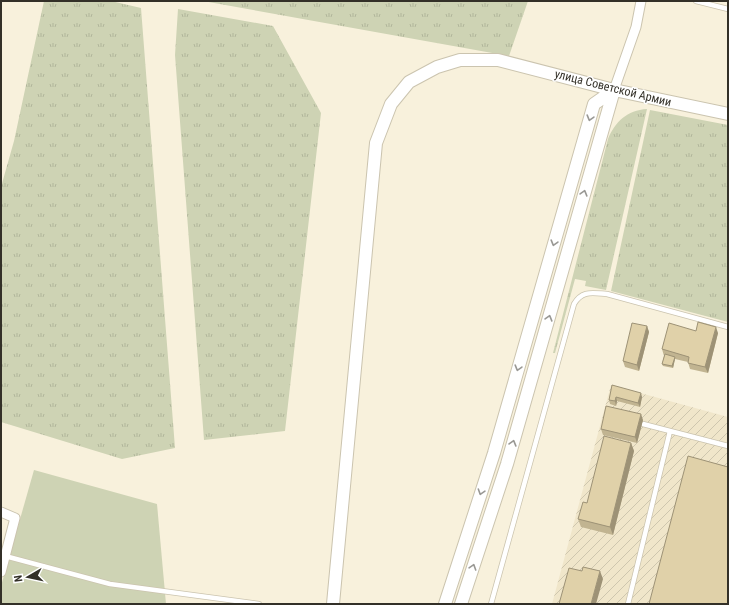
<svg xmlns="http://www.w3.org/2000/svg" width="729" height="605" font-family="'Roboto Condensed',sans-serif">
<defs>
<pattern id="industrial-furrows" width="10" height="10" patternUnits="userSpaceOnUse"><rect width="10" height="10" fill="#f0e6ca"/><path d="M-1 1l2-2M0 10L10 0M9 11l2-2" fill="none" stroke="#cec6ae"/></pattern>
<pattern id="grass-tufts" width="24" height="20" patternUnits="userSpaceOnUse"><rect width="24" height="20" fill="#ced3b4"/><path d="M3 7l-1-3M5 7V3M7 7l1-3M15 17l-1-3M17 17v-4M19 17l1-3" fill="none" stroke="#b1b59b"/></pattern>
</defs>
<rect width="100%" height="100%" fill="#f8f1dc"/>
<!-- industrial -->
<path fill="url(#industrial-furrows)" d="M611,385L728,417V604H552Z"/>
<!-- grass -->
<path fill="url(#grass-tufts)" d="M44,1H111L141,8L175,448L122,459L1,422V187L14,141Z
M203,1H528L509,56Z
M178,9L273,26L321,113L285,431L204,440L175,55Z
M647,109L606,290L585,286L586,281L575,279L555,353H553L608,139C615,122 627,110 647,109Z
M650,110L728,125V322L611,291Z"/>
<!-- garden -->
<path fill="#ced3b4" d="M34,470L157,504L166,604H1V586Z"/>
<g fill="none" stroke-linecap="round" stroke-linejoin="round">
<!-- lane casing -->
<g stroke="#cbc4af" stroke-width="6">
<path id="lane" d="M696,1L728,9
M643,424L728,446
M5,556L110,584L259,604
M491,604L574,304C582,290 592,293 607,294L728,327
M628,604L670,431"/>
</g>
<!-- street casing -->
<g stroke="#cbc4af" stroke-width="11">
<path id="street" d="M614,90L636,27L641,1
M1,512L15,518L1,572"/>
</g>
<!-- secondary casing -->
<g stroke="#cbc4af" stroke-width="14">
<path id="secondary" d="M333,604L376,143L391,104L409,82L437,67L460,60H498L614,90L728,114
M445,604L494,453L594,104L614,90
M461,604L507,464L614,90"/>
</g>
<!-- lane -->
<use href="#lane" stroke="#fff" stroke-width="4.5"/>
<!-- street -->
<use href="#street" stroke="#fff" stroke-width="9"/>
<!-- secondary -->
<use href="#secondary" stroke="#fff" stroke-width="12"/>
</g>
<!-- wall -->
<path fill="#c1b491" d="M647,326L649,332L639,371L625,367L623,361Z
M696,331L718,333L708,373L690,369L688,362L675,359L673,368L663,366L662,364L664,356L662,349Z
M612,385L642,397L640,407L617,401L616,406L610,404L609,400Z
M643,420L637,443L603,435L601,429Z
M631,443L634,451L613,535L581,527L578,519L587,503Z"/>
<!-- shaded-wall -->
<path fill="#9d9276" d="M647,326L649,332L639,371L637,365Z
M716,327L718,333L708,373L705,367Z
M675,357V359L673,368L672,366Z
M641,393L642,397L640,407L638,403Z
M616,397L617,401L616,406L615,401Z
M641,414L643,420L637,443L635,437Z
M631,443L634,451L613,535L610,527Z
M600,571L603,579L596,604H591Z"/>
<!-- building -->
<path fill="#e0d1a9" stroke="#9d9276" d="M698,322L716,327L705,367L688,363L689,357L662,349L669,323L696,331Z
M632,323L647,326L637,365L623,361Z
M665,354L675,357L672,366L662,364Z
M612,385L641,393L638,403L616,397L615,401L609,400Z
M606,406L641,414L635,437L601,429Z
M604,436L631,443L610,527L578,519L583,502L587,503Z
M688,456L728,467V604H649Z
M583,567L600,571L591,604H559L569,568L582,571Z"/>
<!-- one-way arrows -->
<defs><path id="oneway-chevron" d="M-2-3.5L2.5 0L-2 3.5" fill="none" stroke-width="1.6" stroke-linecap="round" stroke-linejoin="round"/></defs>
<g stroke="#999894">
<use href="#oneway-chevron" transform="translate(590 118) rotate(106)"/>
<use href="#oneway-chevron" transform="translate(584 193) rotate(-74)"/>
<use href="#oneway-chevron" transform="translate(554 243) rotate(106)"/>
<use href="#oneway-chevron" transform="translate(549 318) rotate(-74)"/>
<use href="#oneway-chevron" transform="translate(518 368) rotate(106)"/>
<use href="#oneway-chevron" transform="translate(513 443) rotate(-74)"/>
<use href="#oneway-chevron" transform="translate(481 492) rotate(108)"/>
<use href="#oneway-chevron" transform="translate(473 567) rotate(-72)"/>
</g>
<g text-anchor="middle" stroke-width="3" stroke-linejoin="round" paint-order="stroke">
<!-- street labels -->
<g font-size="12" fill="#333028" stroke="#fff">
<text transform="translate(613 88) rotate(14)" y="4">улица Советской Армии</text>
</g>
</g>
<!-- border -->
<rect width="729" height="605" fill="none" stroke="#333028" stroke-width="4"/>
<!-- north arrow -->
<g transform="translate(28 577) rotate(261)" stroke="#ffffff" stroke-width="3" paint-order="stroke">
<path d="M0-3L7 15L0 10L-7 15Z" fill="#333028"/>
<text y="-6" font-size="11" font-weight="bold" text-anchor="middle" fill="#333028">N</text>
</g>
</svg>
